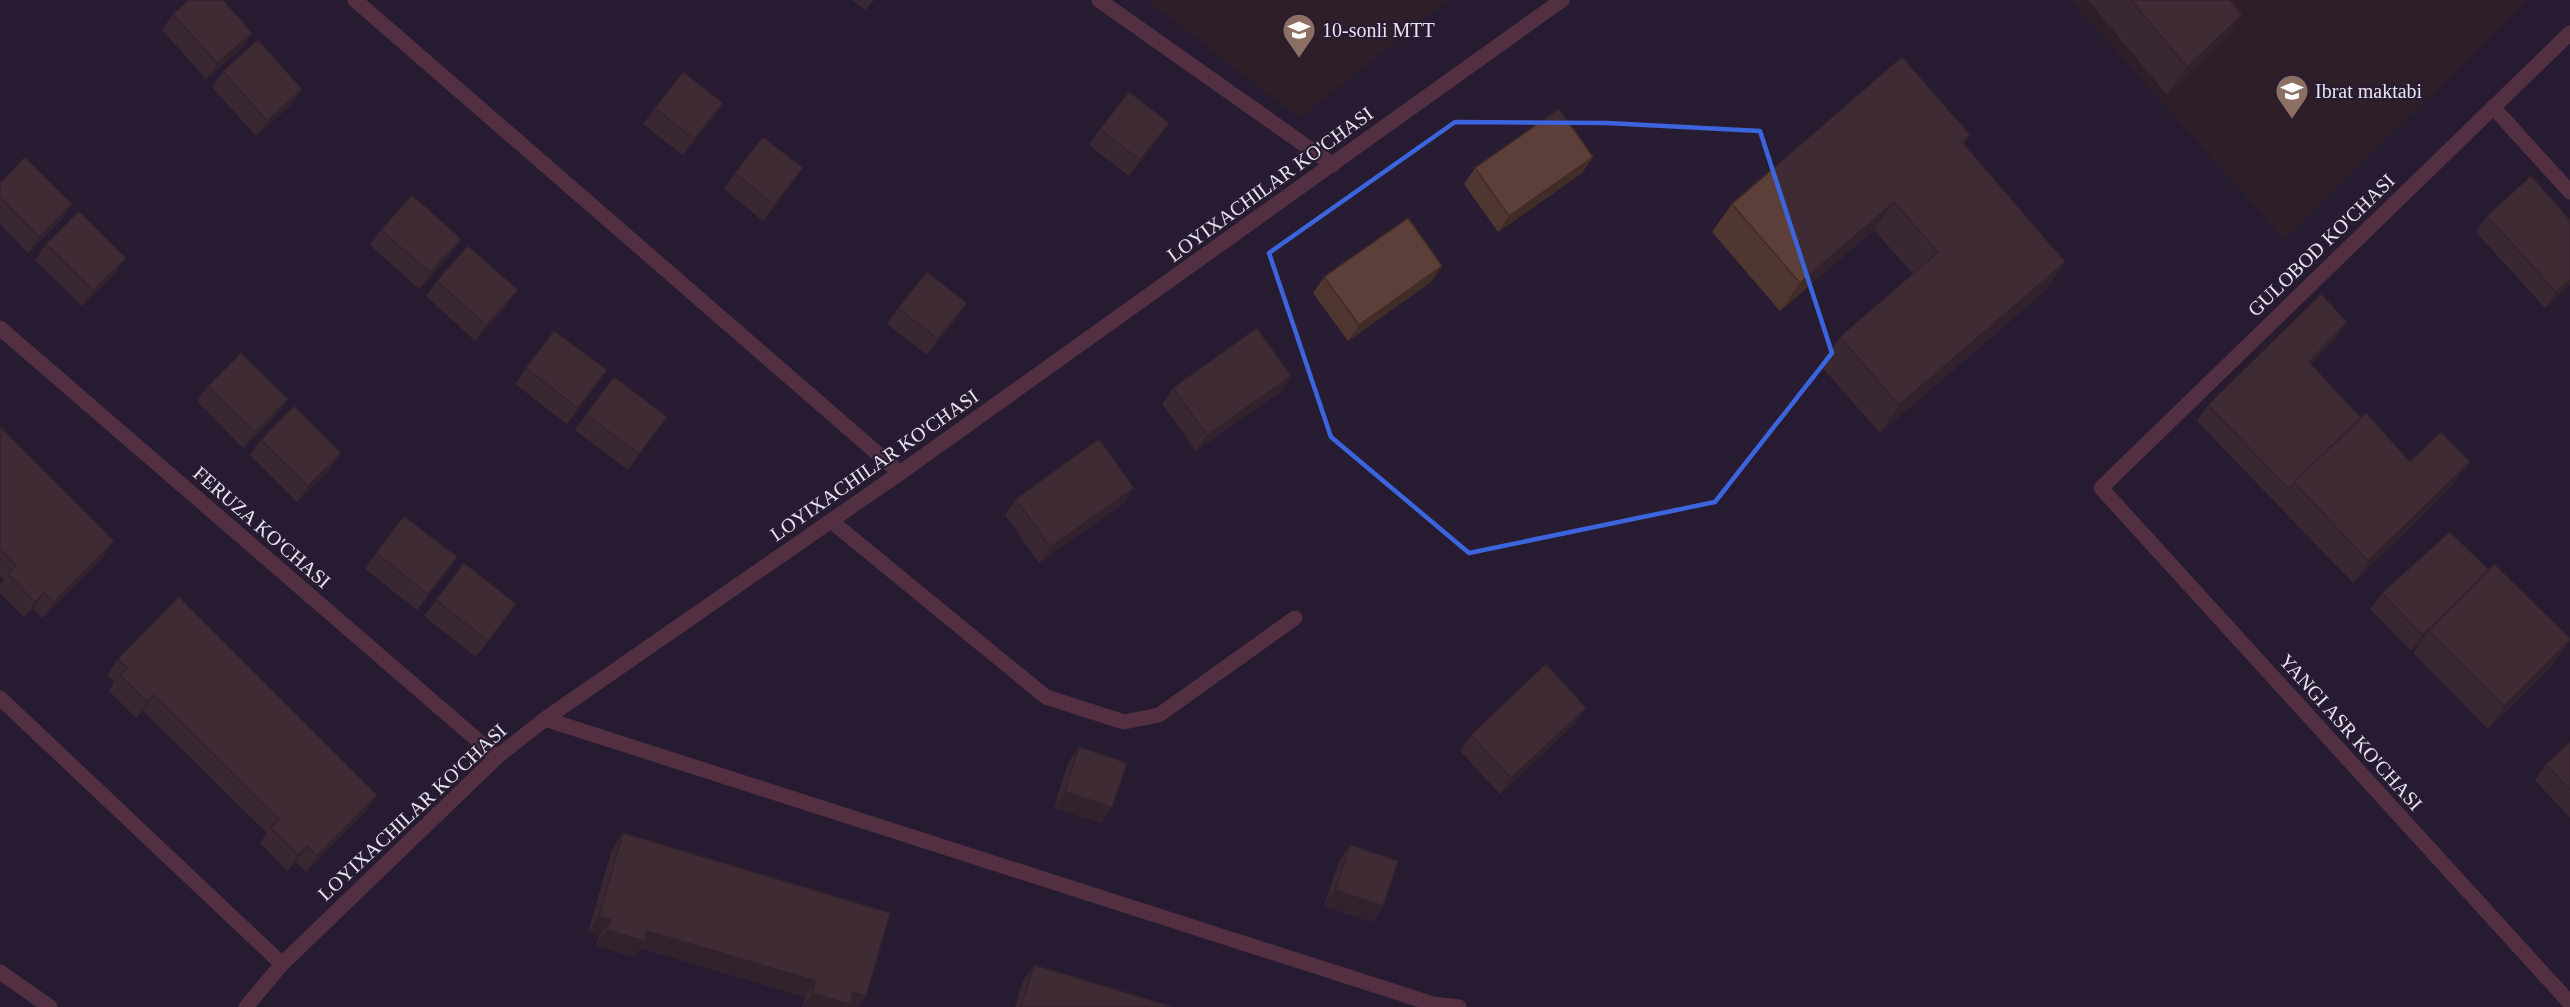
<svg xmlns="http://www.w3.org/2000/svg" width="2570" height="1007" font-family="Georgia,serif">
<rect width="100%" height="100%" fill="#271c32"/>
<!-- education -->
<path fill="#36231e" d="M1147,0H1449L1299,118Z
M2071,0H2527L2285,240Z"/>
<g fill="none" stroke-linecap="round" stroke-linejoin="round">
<!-- minor -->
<path stroke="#874a58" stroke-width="15" d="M355,0L900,473
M1099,0L1333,165
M2570,33L2101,488L2570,1003
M2493,107L2570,192
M0,328L497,757
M831,521L1046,697L1124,722L1159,715L1295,618
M0,698L282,964
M545,719L1433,1004L1459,1007
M246,1007L282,964L497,757L545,719L900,473L1562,0"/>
<!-- tertiary -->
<path stroke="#874a58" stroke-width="15" d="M0,972L50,1007"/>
</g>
<!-- wall -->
<path fill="#503631" d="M852,0H874L865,10Z
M2088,0H2230L2223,43L2167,95Z
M173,14L252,33L241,49L206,79L162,30Z
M223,71L291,105L256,136L212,87Z
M723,103L712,119L683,155L643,124L655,108Z
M1169,123L1129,176L1089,145L1100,129Z
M1970,135L1964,144L2065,262L2046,290L1880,433L1820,365L1840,337L1913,274L1874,230L1780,311L1712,232L1732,204Z
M1593,157L1582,173L1498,232L1464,184L1475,168Z
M735,173L792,184L763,221L724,189Z
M0,183L61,220L28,253L0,224Z
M2487,216L2570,285L2545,308L2476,232Z
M381,230L461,239L450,255L419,289L370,245Z
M46,244L115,274L82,306L35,260Z
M1442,266L1431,282L1348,341L1313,293L1324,277Z
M437,281L506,306L475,341L426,296Z
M898,308L956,319L927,355L887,324Z
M2336,338L2311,364L2361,418L2410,462L2454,484L2353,583L2197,421L2208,405Z
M526,368L607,370L567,424L515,384Z
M1291,376L1280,392L1196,451L1162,404L1173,388Z
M208,386L276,415L243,448L197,401Z
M586,414L656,432L628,470L575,430Z
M0,427L103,557L42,618L33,609L24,617L0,593V585L4,580L0,576Z
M261,440L330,469L297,502L250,455Z
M1134,488L1123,504L1039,563L1005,515L1016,499Z
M376,553L446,573L417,610L365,569Z
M2382,593L2555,662L2488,729L2413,653L2422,640L2411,651L2370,609Z
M436,600L516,604L476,657L424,616Z
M118,659L366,811L306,872L296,862L287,871L260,843L267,833L143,711L136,718L109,691L114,682L107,675Z
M1586,708L1575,724L1500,794L1460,751L1471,735Z
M2570,742V818L2535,780L2546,764Z
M1079,747L1112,807L1101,823L1054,808L1068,763Z
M623,833L859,1007H802L805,997L640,948L634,957L596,946L599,936L588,932L612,849Z
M1350,845L1383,906L1372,922L1324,906L1339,861Z
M1034,965L1173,1007H1015L1023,981Z"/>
<!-- shaded-wall -->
<path fill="#412c28" d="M2242,15L2223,43L2167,95L2187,67Z
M252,33L241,49L206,79L217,63Z
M302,89L291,105L256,136L267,121Z
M723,103L712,119L683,155L694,139Z
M1169,123L1158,139L1129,176L1140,160Z
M1593,157L1582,173L1498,232L1509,216Z
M803,168L792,184L763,221L774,205Z
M1894,202L1874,230L1780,311L1800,283Z
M72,204L61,220L28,253L39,237Z
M461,239L450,255L419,289L430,273Z
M126,258L115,274L82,306L93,291Z
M2065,262L2046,290L1880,433L1899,405Z
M1442,266L1431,282L1348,341L1359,325Z
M2570,280V285L2545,308L2556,292Z
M518,290L506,306L475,341L486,325Z
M967,303L956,319L927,355L938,339Z
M2347,322L2336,338L2298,378L2309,362Z
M607,370L596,386L567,424L578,408Z
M1291,376L1280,392L1196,451L1207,435Z
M288,399L276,415L243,448L255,432Z
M667,417L656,432L628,470L639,454Z
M341,453L330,469L297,502L308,486Z
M2470,462L2454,484L2353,583L2368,561Z
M1134,488L1123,504L1039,563L1050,547Z
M114,541L103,557L42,618L54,602Z
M457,557L446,573L417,610L428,594Z
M2490,571L2429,631L2422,640L2411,651L2422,635Z
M44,593L33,609L24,617L35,602Z
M516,604L505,620L476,657L488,641Z
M2570,641L2555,662L2488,729L2504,706Z
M154,695L143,711L136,718L147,702Z
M1586,708L1575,724L1500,794L1511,778Z
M1065,792L1112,807L1101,823L1054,808Z
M377,795L366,811L306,872L317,856Z
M307,846L296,862L287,871L298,855Z
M1335,890L1383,906L1372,922L1324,906Z
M599,916L611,920L599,936L588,932Z
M607,930L647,931L816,981L805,997L640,948L634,957L596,946Z
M853,992L866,996L859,1007H802L812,993Z"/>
<!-- building -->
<path fill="#5d3f39" stroke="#412c28" stroke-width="1.5" d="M189,0H223L252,33L217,63L173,14Z
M2131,0H2230L2242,15L2187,67Z
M258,40L302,89L267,121L223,71Z
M1902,57L1970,135L1962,142L2065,262L1899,405L1840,337L1938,252L1894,202L1800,283L1732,204Z
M683,72L723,103L694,139L655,108Z
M1129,92L1169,123L1140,160L1100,129Z
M1559,109L1593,157L1509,216L1475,168Z
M763,137L803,168L774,205L735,173Z
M25,157L72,204L39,237L0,197V183Z
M2531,176L2570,220V280L2556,292L2487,216Z
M412,195L461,239L430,273L381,230Z
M79,211L126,258L93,291L46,244Z
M1408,218L1442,266L1359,325L1324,277Z
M468,246L518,290L486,325L437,281Z
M927,272L967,303L938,339L898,308Z
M2321,294L2347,322L2309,362L2361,418L2294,482L2289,489L2208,405Z
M1257,328L1291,376L1207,435L1173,388Z
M554,331L607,370L578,408L526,368Z
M241,353L288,399L255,432L208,386Z
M614,377L667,417L639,454L586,414Z
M294,406L341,453L308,486L261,440Z
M2366,413L2410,462L2441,432L2470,462L2368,561L2294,482Z
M0,427L114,541L54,602L44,593L35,602L8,574L16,565L0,549Z
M1099,439L1134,488L1050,547L1016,499Z
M404,516L457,557L428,594L376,553Z
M2450,532L2489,570L2461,598L2422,635L2382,593Z
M464,563L516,604L488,641L436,600Z
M2494,564L2570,638V640L2504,706L2429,631Z
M179,597L377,795L317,856L307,846L298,855L271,828L279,819L154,695L147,702L120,675L127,668L118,659Z
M1546,664L1586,708L1511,778L1471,735Z
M2570,742V790L2546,764Z
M1079,747L1127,763L1112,807L1065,792Z
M623,833L890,913L866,996L853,992L850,1004L812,993L816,981L647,931L645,941L607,930L611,920L599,916Z
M1350,845L1398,861L1383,906L1335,890Z
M1034,965L1173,1007H1021Z"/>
<!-- marked area -->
<path d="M0 0H2570V1007H0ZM1455,122L1607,123L1760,131L1832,353L1715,502L1469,553L1331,437L1269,253Z" fill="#271c32" fill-opacity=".55" fill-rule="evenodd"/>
<path fill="none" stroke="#3c64dc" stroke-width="4.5" stroke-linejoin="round" d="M1455,122L1607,123L1760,131L1832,353L1715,502L1469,553L1331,437L1269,253Z"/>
<!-- icons -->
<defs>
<g id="school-pin" transform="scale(1.725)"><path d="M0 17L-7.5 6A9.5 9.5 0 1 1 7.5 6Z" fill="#8d6e63" stroke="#271c32"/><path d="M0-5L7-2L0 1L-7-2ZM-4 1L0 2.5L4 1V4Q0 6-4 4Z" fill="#fff"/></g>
</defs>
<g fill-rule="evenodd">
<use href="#school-pin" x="1299" y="30"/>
<use href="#school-pin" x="2292" y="91"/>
</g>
<g text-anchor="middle" stroke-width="4.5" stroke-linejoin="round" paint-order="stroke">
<!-- poi labels -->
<g font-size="20" fill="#e9e2f2" stroke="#271c32" text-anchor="start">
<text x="1322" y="37">10-sonli MTT</text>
<text x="2315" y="98">Ibrat maktabi</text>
</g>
<!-- street labels -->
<g font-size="20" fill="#e9e2f2" stroke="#271c32">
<text transform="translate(1270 184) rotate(-36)" y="7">LOYIXACHILAR KO'CHASI</text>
<text transform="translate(2321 245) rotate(-44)" y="7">GULOBOD KO'CHASI</text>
<text transform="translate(874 465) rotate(-35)" y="7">LOYIXACHILAR KO'CHASI</text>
<text transform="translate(262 527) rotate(41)" y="7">FERUZA KO'CHASI</text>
<text transform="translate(2351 732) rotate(48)" y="7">YANGI ASR KO'CHASI</text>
<text transform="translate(412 812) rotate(-43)" y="7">LOYIXACHILAR KO'CHASI</text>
</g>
</g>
</svg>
